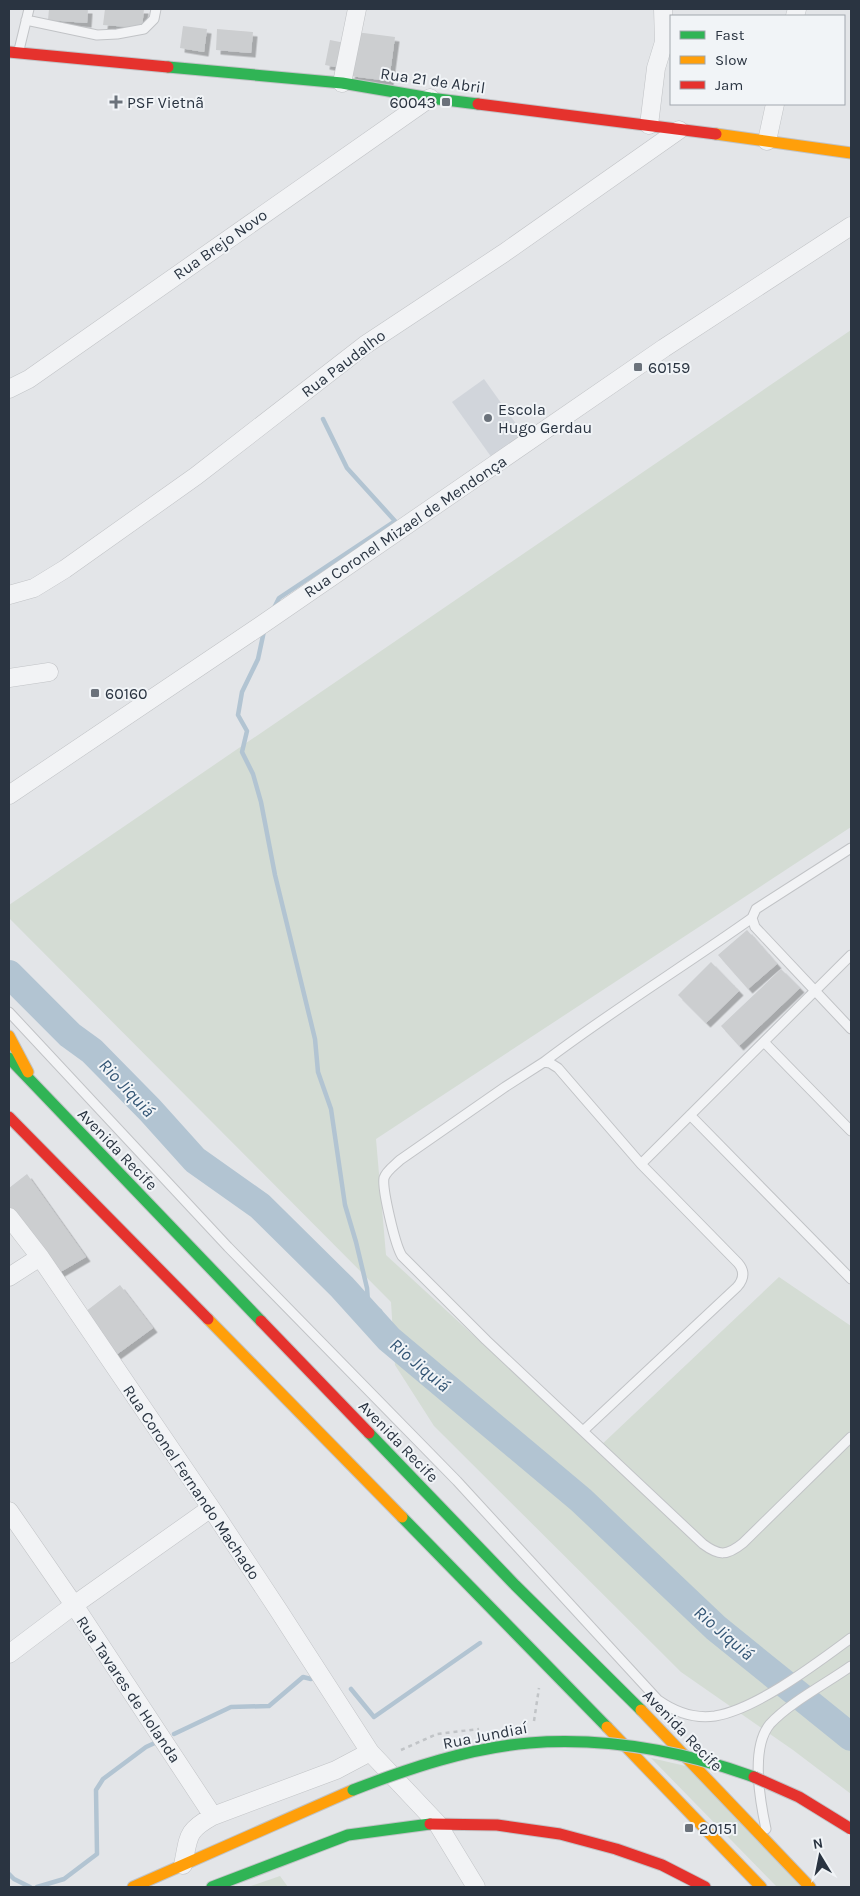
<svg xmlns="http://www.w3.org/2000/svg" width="860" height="1896" font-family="Karla,sans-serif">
<defs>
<filter id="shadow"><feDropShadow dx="4.5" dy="4.5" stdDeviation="0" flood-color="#0004"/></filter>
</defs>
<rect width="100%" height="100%" fill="#e3e5e8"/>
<!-- built -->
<path fill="#d1d5db" d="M484,379L524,435L492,458L452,402Z"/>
<!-- green -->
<path fill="#d4dcd4" d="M851,330V827L376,1139L386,1255L597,1449L779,1277L851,1326V1794L793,1750L681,1672L434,1426L395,1365L391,1302L9,918V905Z
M651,1758L690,1767L812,1887H777Z
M280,1876L288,1887H248Z"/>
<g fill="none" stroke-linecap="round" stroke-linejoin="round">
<!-- stream -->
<path stroke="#b2c4d2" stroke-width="4.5" d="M274,608L279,598L395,521L347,468L323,419
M264,631L258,659L242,692L238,715L247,731L242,752L253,774L261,802L275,875L315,1039L318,1072L331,1109L345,1205L356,1242L367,1288L368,1302L380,1311L389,1339
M351,1689L374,1717L480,1643
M174,1734L231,1707L269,1706L303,1677L311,1679
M9,1874L14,1879L30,1887
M37,1887L64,1879L97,1854L96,1790L103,1779L146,1747L159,1741"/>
<!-- river -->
<path stroke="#b2c4d2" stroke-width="28" d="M9,974L70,1035L92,1051L150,1110L195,1160L260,1206L342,1287L389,1339L581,1500L716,1628L851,1737"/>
</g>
<!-- building -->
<path fill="#ccced0" filter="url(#shadow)" d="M49,9H88L87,23L48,20Z
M105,9H144L142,28L103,25Z
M183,26L207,29L204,52L180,48Z
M217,29L253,32L251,53L216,50Z
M356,32L395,37L389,81L350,76Z
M330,40L345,43L341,68L325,65Z
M747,930L777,964L748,989L718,955Z
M711,962L739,991L706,1023L678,995Z
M781,969L800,988L739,1046L721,1026Z
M27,1174L86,1257L57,1274L9,1206V1188Z
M120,1285L153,1328L116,1355L85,1312Z"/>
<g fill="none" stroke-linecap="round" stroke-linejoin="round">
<!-- lane casing -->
<g stroke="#c1c3c6" stroke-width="11">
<path id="lane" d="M26,20L97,35L117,34L144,29L154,19L156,9
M19,50L29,9
M851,848L756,909L752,918L755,927L851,1029
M9,1012L228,1247L457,1481L658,1700C675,1712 694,1719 715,1716C757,1709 817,1663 851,1638
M764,1042L851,1131
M544,1062C611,1011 683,967 752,918
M690,1115L851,1279
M641,1164L851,955
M583,1431L737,1287C744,1279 745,1271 738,1263L641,1164L558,1068L550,1063L544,1062L505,1087L400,1160C395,1165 386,1171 384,1178C382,1189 395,1245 402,1256L486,1340L703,1544C719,1556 727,1556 743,1543L851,1437
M766,1829C760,1801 750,1748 770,1724C789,1703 827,1683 851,1666"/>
</g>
<!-- street casing -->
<g stroke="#c1c3c6" stroke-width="19">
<path id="street" d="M795,16L797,9
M342,83L357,9
M649,125L656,68L664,42L663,9
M767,141L775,104
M9,389L29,379L430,98
M9,595L34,588L65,569L196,476L365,345L504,253L679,130
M9,678L49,672
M9,795L260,626L664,348L851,226
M9,1217L40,1257L211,1508L279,1611L370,1752L437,1823L476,1887
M9,1277L40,1257
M9,1511L74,1605L213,1816C186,1831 189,1836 183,1865
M9,1654L74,1605L211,1508
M213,1816L336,1770L370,1752"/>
</g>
<!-- fast casing -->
<g stroke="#c1c3c6" stroke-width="13">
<path id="fast" d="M168,67L342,83L430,98L478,104
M9,1058L261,1321
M369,1433L515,1585L641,1710
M402,1517L607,1727
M212,1887L348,1835L430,1824"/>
</g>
<!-- slow casing -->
<g stroke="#c1c3c6" stroke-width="13">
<path id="slow" d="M716,134L851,153
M9,1036L28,1072
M208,1319L402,1517
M641,1710L810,1887
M607,1727L761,1887
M133,1887L353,1790"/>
</g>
<!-- jam casing -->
<g stroke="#c1c3c6" stroke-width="13">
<path id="jam" d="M9,52L168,67
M478,104L716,134
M9,1117L208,1319
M261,1321L369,1433
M430,1824L497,1825L560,1834L616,1849L662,1865L705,1887"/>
</g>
<!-- path -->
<path stroke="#c1c4c7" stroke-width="2.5" stroke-dasharray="4 4" stroke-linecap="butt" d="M534,1721L539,1688
M401,1750L437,1734L479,1729"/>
<!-- lane -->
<use href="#lane" stroke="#f2f3f5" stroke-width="9"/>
<!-- street -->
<use href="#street" stroke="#f2f3f5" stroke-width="18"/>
<!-- fast -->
<use href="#fast" stroke="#30b455" stroke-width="11"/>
<!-- slow -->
<use href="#slow" stroke="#ff9f0a" stroke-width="11"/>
<!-- jam -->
<use href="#jam" stroke="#e5322d" stroke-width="11"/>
<!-- fast-bridge casing -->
<g stroke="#c1c3c6" stroke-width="13" stroke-linecap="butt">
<path id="fast-bridge" d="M353,1790C410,1768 469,1748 529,1743C606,1737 682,1751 754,1777"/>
</g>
<!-- jam-bridge casing -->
<g stroke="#c1c3c6" stroke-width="13" stroke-linecap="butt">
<path id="jam-bridge" d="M754,1777L799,1797L851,1829"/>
</g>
<!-- fast-bridge -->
<use href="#fast-bridge" stroke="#30b455" stroke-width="11"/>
<!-- jam-bridge -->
<use href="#jam-bridge" stroke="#e5322d" stroke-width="11"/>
</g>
<!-- markers -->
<g fill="#6b727b" stroke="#f1f4f7" stroke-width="2">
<path d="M113.5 94.5h5v5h5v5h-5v5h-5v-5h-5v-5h5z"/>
<rect x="441" y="97" width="10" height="10" rx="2.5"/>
<rect x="633" y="362" width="10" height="10" rx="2.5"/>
<circle cx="488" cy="418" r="5"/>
<rect x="90" y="688" width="10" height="10" rx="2.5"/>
<rect x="684" y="1823" width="10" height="10" rx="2.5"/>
</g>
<g text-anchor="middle" stroke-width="4" stroke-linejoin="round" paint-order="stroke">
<!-- street labels -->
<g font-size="16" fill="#2a3441" stroke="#f1f4f7">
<text transform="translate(433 80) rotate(8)" y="6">Rua 21 de Abril</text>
<text transform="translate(220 244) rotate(-35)" y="6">Rua Brejo Novo</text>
<text transform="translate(343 363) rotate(-37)" y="6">Rua Paudalho</text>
<text transform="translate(405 526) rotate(-34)" y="6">Rua Coronel Mizael de Mendonça</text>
<text transform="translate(118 1149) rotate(46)" y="6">Avenida Recife</text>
<text transform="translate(399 1441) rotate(46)" y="6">Avenida Recife</text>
<text transform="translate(192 1482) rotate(56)" y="6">Rua Coronel Fernando Machado</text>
<text transform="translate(129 1689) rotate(56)" y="6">Rua Tavares de Holanda</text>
<text transform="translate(683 1730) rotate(46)" y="6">Avenida Recife</text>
<text transform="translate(485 1735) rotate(-11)" y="6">Rua Jundiaí</text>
</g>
<!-- poi labels -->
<g font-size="16" fill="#2a3441" stroke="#f1f4f7" text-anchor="start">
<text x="127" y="108">PSF Vietnã</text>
<text x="436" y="108" text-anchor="end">60043</text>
<text x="648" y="373">60159</text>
<text x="498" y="415">Escola<tspan x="498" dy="18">Hugo Gerdau</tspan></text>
<text x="105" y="699">60160</text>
<text x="699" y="1834">20151</text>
</g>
<!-- water labels -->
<g font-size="18" font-style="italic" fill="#345675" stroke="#f1f4f7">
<text transform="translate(127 1088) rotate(47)" y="6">Rio Jiquiá</text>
<text transform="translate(420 1365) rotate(40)" y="6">Rio Jiquiá</text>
<text transform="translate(724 1633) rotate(41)" y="6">Rio Jiquiá</text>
</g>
</g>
<!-- border -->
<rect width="860" height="1896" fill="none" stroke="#2a3441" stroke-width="20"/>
<!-- legend -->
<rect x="670" y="15" width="175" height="90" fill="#f1f4f7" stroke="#a1a7ae"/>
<rect x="680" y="31" width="25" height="8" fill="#30b455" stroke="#a1a7ae"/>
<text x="715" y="40" font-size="15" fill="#2a3441">Fast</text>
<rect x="680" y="56" width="25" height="8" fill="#ff9f0a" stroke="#a1a7ae"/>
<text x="715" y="65" font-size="15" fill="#2a3441">Slow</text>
<rect x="680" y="81" width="25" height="8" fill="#e5322d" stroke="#a1a7ae"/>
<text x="715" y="90" font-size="15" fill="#2a3441">Jam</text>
<!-- north arrow -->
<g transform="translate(820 1856) rotate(350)" stroke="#f1f4f7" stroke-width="4" paint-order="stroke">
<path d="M0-4L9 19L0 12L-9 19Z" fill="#2a3441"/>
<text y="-8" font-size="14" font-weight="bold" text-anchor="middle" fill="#2a3441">N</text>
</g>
</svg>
